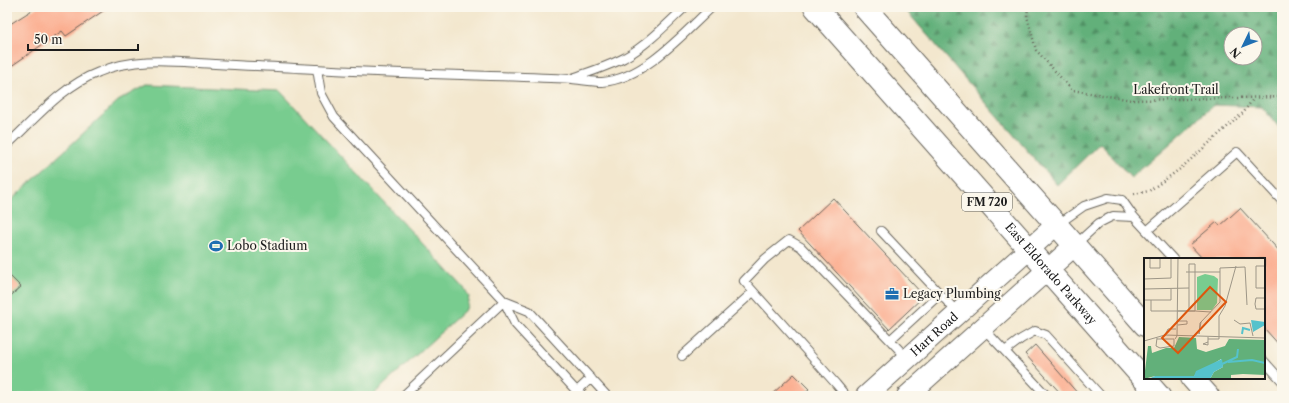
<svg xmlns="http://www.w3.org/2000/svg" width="1289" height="403" font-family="'Libre Caslon Text',serif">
<defs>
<pattern id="forest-firs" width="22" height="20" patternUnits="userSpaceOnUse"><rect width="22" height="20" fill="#62b07a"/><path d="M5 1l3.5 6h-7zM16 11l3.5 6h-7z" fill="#508e63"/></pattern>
</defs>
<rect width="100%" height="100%" fill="#fbf7ec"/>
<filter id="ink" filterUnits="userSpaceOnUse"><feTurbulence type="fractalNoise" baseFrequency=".025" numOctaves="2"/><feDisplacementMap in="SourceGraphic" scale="8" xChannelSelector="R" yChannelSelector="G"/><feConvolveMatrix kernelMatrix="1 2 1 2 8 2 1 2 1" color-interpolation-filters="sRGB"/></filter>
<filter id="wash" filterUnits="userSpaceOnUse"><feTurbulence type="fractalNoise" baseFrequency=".012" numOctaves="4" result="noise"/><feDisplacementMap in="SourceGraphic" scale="16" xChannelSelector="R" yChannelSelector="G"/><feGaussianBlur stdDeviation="0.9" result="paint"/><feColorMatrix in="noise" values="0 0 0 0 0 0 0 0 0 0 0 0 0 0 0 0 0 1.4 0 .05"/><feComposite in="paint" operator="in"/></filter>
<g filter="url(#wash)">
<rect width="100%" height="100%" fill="#f3e7ce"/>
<!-- forest -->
<path fill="url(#forest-firs)" stroke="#3f664b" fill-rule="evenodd" d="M903,7H1282V131L1262,107L1214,105L1131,178L1100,143L1057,185ZM1231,34H1255V58H1231Z"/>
<!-- park -->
<path fill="#78cc8f" stroke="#4a7456" d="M147,85L280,91L465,289L469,297L466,309L372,396H7V204L118,101Z"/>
<g id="blocks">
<!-- building -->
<path fill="#fbad8f" d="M37,7H109L66,36L62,31L7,69V26Z
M833,198L924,296L889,329L798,231Z
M1240,208L1282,254V348L1264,328V259H1203L1190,245L1217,222L1220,226Z
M7,273L21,287L7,299Z
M1035,345L1080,396H1063L1025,354Z
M794,374L809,389L801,396H770Z"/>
</g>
</g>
<g filter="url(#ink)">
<use href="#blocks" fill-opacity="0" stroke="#67635a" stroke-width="1"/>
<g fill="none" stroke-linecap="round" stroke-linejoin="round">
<!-- service casing -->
<g stroke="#67635a" stroke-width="10">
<path id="service" d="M317,69L321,93L334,117L504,301L403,396
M573,78C589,72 609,66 624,58C647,45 666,25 685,7
M7,145C35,119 62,86 99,72C137,56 175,62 215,64C248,66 282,67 315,69C400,74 486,75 572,79C582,80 593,82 602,82C644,79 683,34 712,7
M1057,225L1084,206L1108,198L1122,200L1134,217L1173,259
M1148,230L1237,152L1282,201
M881,231L958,313
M1075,245L1099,223L1113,216L1134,217
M983,328L1047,396
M890,340L940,294
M1005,351L1021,339L1035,331L1046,335L1101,396
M682,356L753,292
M1264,361L1282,381
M572,396L591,378
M581,396L515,324L504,301L529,311L607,396
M846,396L836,384L744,281L765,259L789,240L801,247L908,359"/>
</g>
<!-- tertiary casing -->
<g stroke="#67635a" stroke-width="22">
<g id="tertiary">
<path id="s1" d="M866,396L1056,225"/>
<path d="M907,396L1074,246"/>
</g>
</g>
<!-- primary casing -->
<g stroke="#67635a" stroke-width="24">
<g id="primary">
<path id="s2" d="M815,7L1159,396"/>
<path d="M864,7L1145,325"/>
<path d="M1192,378L1208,396"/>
</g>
</g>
<!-- path -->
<path stroke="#67635a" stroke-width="2.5" stroke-dasharray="1 3" stroke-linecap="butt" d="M1028,7L1027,16L1036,50L1072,90L1132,100L1282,97
M1134,194L1149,191L1180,169L1244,112L1253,99"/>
<!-- service -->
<use href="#service" stroke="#fff" stroke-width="8"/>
<!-- tertiary -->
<use href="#tertiary" stroke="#fff" stroke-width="20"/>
<!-- primary -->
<use href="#primary" stroke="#fff" stroke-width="22"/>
</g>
</g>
<!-- icons -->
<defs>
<g id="stadium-bare" transform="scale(1.08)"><path d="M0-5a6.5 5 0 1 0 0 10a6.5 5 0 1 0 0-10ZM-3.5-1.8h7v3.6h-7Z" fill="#1f6fb2" stroke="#fbf7ec" stroke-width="2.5" paint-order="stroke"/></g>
<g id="office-bare" transform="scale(1.08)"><path d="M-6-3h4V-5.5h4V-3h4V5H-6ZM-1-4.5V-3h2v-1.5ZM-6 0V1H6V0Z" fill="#1f6fb2" stroke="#fbf7ec" stroke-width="2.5" paint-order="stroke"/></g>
</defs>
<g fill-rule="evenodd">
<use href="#stadium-bare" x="216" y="246"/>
<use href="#office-bare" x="892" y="294"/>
</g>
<g text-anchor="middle" stroke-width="4" stroke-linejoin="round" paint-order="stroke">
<!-- shield labels -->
<rect fill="#fbf7ec" stroke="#5f5e5a" stroke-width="1" x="962" y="193" width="50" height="18" rx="3"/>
<g font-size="11" font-weight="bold" fill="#1c1c1c">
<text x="987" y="206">FM 720</text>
</g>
<!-- street labels -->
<g font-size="12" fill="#1c1c1c" stroke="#fbf7ec">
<text x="1176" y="94">Lakefront Trail</text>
<text dy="4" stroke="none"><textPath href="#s2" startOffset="356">East Eldorado Parkway</textPath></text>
<text dy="4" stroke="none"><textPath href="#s1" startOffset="92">Hart Road</textPath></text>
</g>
<!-- poi labels -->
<g font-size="12" fill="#1c1c1c" stroke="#fbf7ec" text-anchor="start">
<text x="227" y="250">Lobo Stadium</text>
<text x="903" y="298">Legacy Plumbing</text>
</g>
</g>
<!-- overview -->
<g transform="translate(1144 258)">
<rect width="121" height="121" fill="#f3e7ce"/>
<path d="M35,79L52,80L53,91L62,94L81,88L85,81L121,82V117L99,116L87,117V121H66L70,114L79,109L77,101L50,118H11L0,121L4,88H7L8,95L22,90H30Z" fill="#62b07a"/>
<path d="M61,16L70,18L74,21L73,45L68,52H53V19Z" fill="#78cc8f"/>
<path d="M107,62L121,64V67L109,74ZM78,101L79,109L70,114L66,121H4L11,118H50L52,113Z" fill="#55c2cc"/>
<path fill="none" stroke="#55c2cc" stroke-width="2" d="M98,76L99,70L106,72M84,104L108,102L121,105M76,107L93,99L94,91"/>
<path fill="none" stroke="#9d9687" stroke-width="1" d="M6,0V10H16V0M43,0H61M121,8H112V30H121M42,14H51V6H45V52M0,21L27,20V0M0,31L45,30M121,40H112L111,46L112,51H121M0,42H27V31M7,42V53H51H34M67,54L51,53V14H76M90,62L96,66L106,65L109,78M33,63H43V66L34,67M57,64L55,76L56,65L76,44V10L101,9L103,47M22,75L24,71H32M64,79V81H75V58L81,48L92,8M13,80L12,88L16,90L30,88V81M13,81H30M31,81L33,78L34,0M0,83L21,77L121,80M64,84L59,86L64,87V81"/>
<path fill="#de560d" fill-opacity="0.15" stroke="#de560d" stroke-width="2" d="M66,29L82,44L34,95L18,80Z"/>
<rect width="121" height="121" fill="none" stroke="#1c1c1c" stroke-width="2"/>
</g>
<!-- margin -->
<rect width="1289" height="403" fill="none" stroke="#fbf7ec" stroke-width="24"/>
<!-- north arrow -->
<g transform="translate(1243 46) rotate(227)"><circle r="19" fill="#fbf7ec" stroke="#a29f99"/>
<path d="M0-3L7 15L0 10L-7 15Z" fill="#1f6fb2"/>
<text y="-6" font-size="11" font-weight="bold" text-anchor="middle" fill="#1c1c1c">N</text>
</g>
<!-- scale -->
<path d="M28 44v6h110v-6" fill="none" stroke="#1c1c1c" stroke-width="2"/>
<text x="34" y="44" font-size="12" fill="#1c1c1c" stroke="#fbf7ec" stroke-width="3" paint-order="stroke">50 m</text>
</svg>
